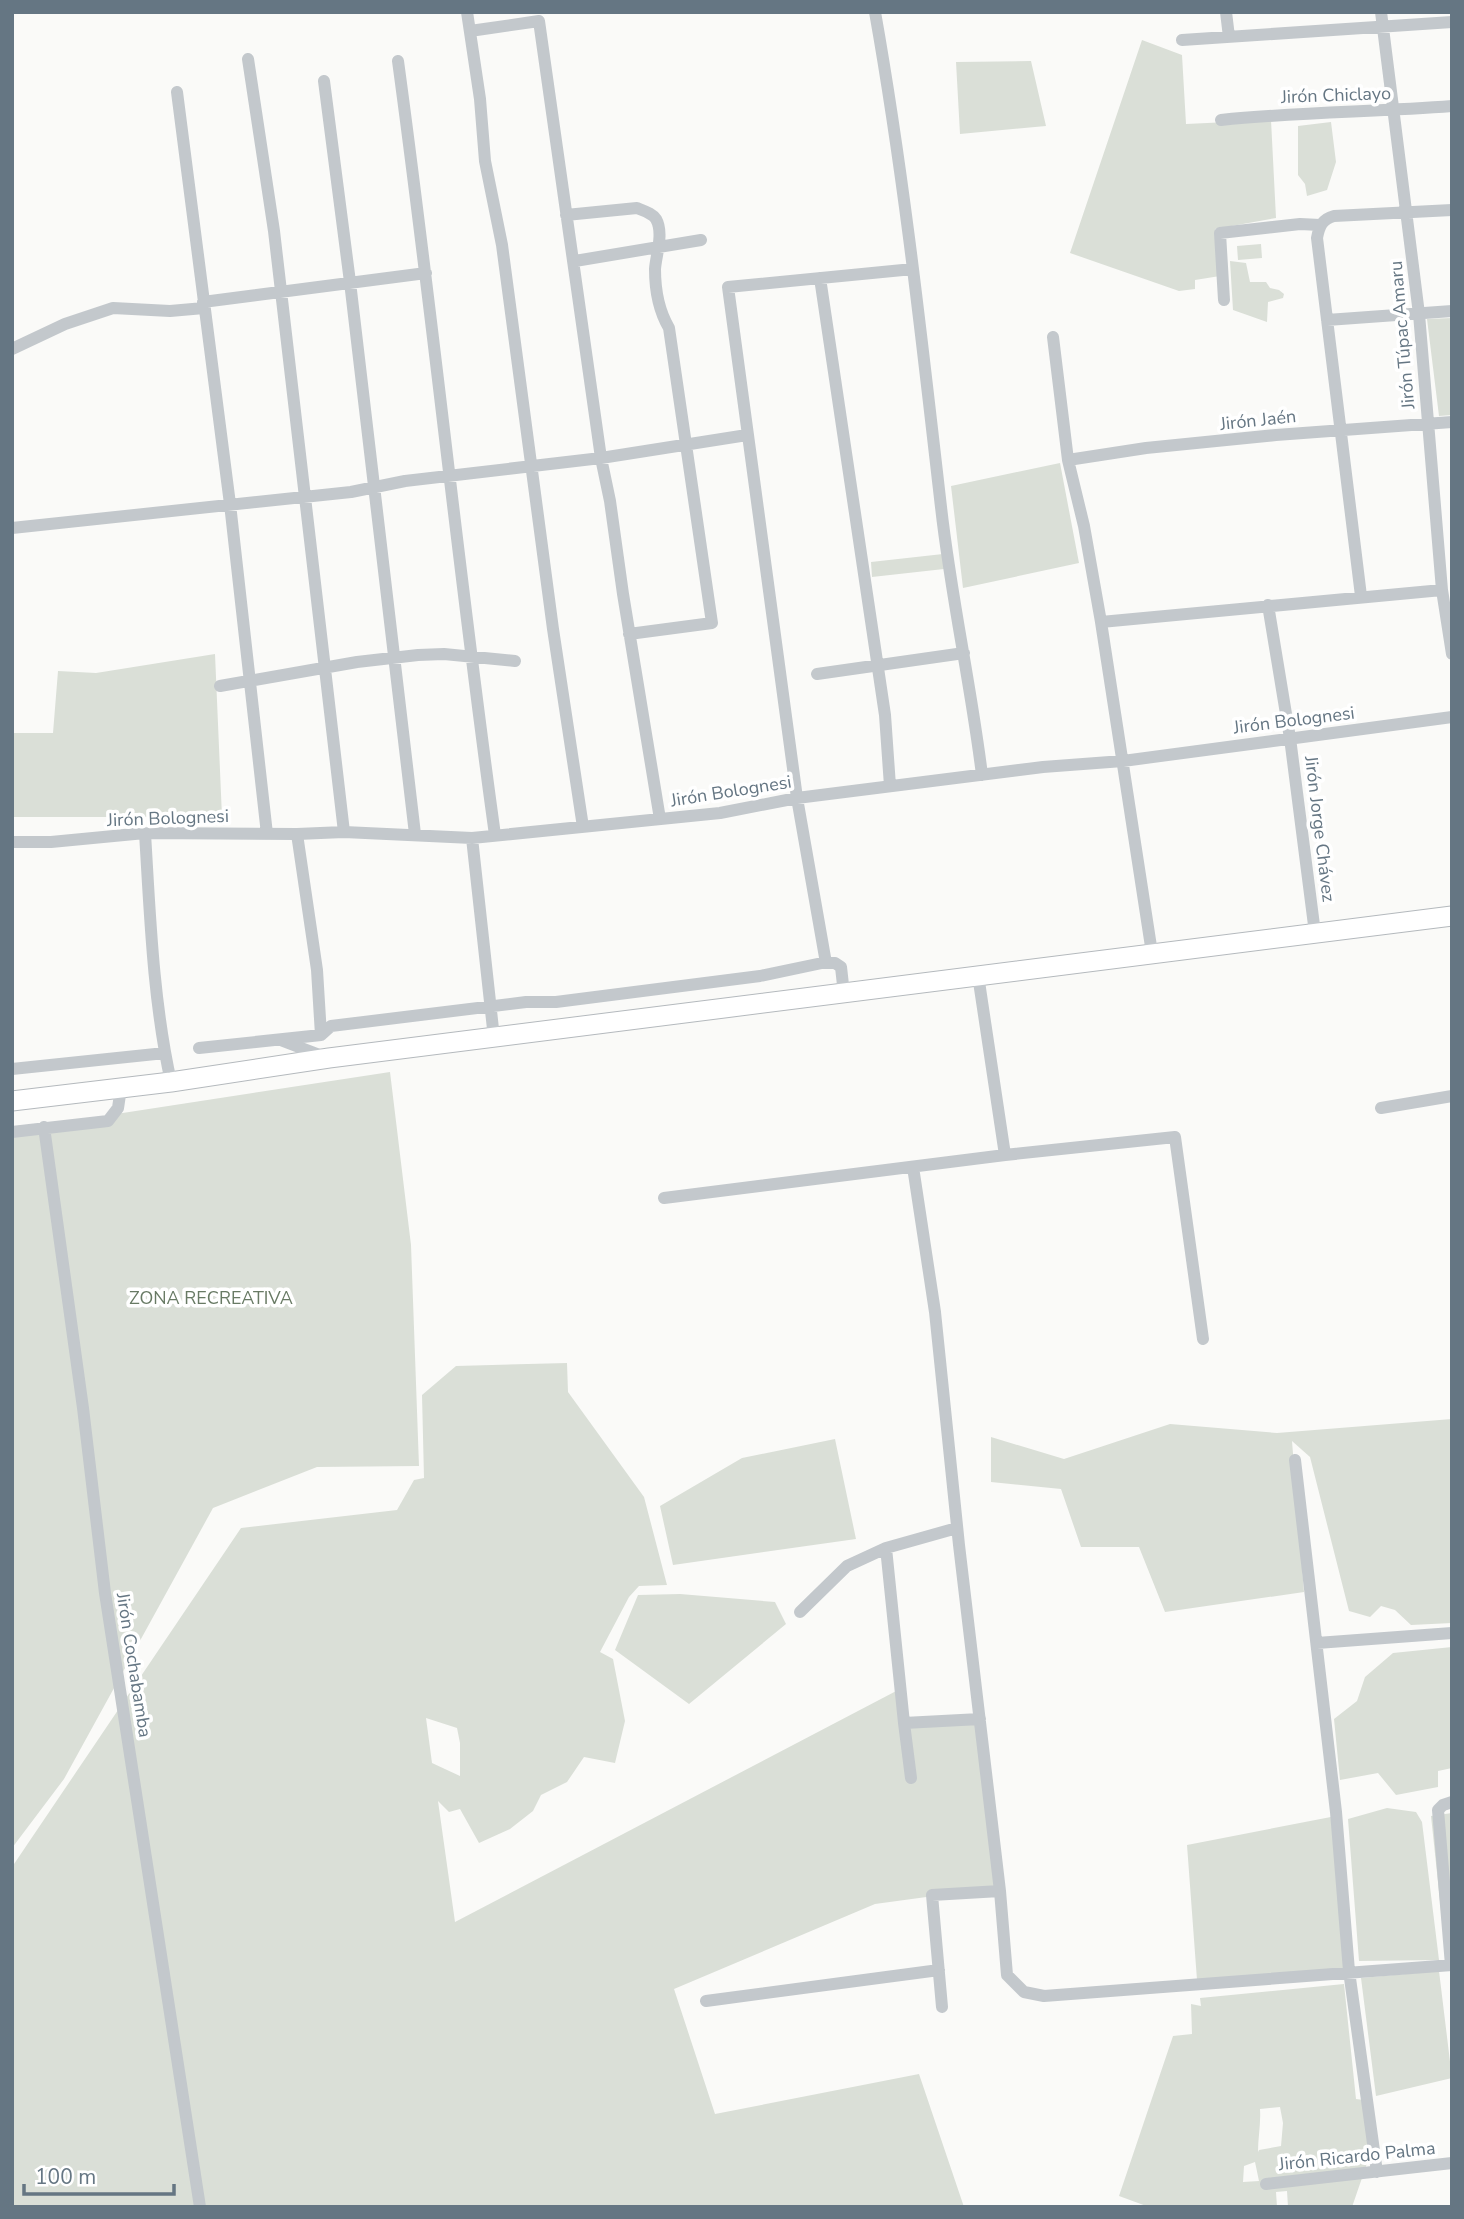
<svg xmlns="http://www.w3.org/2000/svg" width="1464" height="2219" font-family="'Nunito Sans',sans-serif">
<rect width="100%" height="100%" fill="#fafaf8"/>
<!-- green -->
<path fill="#dadfd7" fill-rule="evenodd" d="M1142,40L1182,55L1186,124L1271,120L1276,218L1215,229L1220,276L1195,280V289L1179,291L1070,253Z
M1031,61L1046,126L960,134L956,62Z
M1331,122L1336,162L1327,190L1307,196L1305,184L1298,175V126Z
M1261,244L1262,258L1238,260L1237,246Z
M1230,261L1246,263L1250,282H1266L1270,288L1279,290L1284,294L1283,298L1268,302L1267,322L1233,310Z
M1452,318V415L1439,416L1427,319Z
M1060,463L1079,563L963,588L951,486Z
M943,554L944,569L872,577L871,562Z
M215,654L222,817H12V733H53L58,671L96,673Z
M390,1072L411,1245L419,1466L317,1467L213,1508L64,1779L12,1848V1130Z
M567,1363L568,1392L644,1497L667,1585L639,1586L629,1597L600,1652L613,1659L625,1721L615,1763L584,1757L567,1782L541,1795L533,1811L510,1829L479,1843L460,1809L449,1812L438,1801L455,1922L900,1689L905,1722L977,1719L1000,1887L875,1904L674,1989L715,2114L919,2074L964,2207H12V1867L241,1528L397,1510L414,1480L424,1478L422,1395L456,1366ZM426,1718L457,1728L460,1743V1776L432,1763Z
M1452,1419V1623L1411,1625L1395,1610L1381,1606L1370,1617L1349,1611L1310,1457L1292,1441L1304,1592L1165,1612L1139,1547H1081L1061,1489L991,1482V1437L1064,1459L1170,1424L1277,1433Z
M835,1439L856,1539L673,1565L660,1506L742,1458Z
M680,1594L775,1602L786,1624L689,1704L615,1650L638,1595Z
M1452,1647V1768L1438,1771V1787L1396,1795L1378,1773L1340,1780L1334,1719L1357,1701L1365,1677L1393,1653Z
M1387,1808L1416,1812L1422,1822L1439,1960L1359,1961L1348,1819Z
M1452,1813V1957L1446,1958L1431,1816Z
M1336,1816L1348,1970L1197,1980L1187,1845Z
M1439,1971L1452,2078L1376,2096L1361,1978Z
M1344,1984L1356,2099L1364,2100L1373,2146L1352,2207H1288L1287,2191L1276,2192L1277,2207H1149L1119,2196L1173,2036L1192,2034L1191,2004L1201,2006L1200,1998ZM1280,2107L1283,2123L1281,2146L1259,2150L1258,2152C1258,2138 1261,2124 1260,2109ZM1255,2162L1259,2181L1243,2182L1244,2166Z"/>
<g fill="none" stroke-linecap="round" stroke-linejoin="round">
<!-- trunk casing -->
<g stroke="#b4b9bd" stroke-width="21">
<path id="trunk" d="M12,1101L171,1082L329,1058L1452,916"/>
</g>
<!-- minor -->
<path stroke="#c3c8cc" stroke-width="12" d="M467,12L480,99L485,161L502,245L553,629L583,827
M875,12C904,176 922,342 941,507C951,597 971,685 982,775
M1226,12L1229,37
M1381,12L1419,314L1442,590L1452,654
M470,31L539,21L601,458L610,501L623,594L660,819
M1182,40L1452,22
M248,59L274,231L344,832
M398,61C433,318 459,577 495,835
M324,81L350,282L415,834
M177,92L230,504L267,834
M1221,120C1298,112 1375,112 1452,106
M566,215L637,208C644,211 652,213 656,219C664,233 656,255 655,269C655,289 659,311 669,328L712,623L629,634
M575,261L701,240
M820,278L885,715L890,786
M1224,300L1220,233L1300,224L1320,225
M203,302L426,273
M1327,320L1452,311
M1053,337L1068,460L1084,526L1101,622L1152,953
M12,349L65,324L113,308L170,311L204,308
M1068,460L1146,448L1276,435L1452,422
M12,528L351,492L405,481L601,458L747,435
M1361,596L1317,238C1319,227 1322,219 1334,216L1452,210
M1268,605L1290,738L1315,933
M1101,622L1442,590
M817,674L964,653
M220,686L357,662L418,655L444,654L515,661
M145,833C150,915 153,1001 171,1082
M297,834L317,970L321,1035
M472,838L494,1038
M12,842H51L145,833L297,834L344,832L472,838L720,813L797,798L1043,767L1123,761L1452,717
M826,963L797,798L728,287L913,269
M978,975L1005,1155
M283,1041L325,1057
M199,1048L321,1035L331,1026L526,1002H556L760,976L822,963H835L841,967L844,994
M12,1069L165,1053
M1381,1108L1452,1096
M44,1127L83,1408L105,1593L200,2207
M12,1132L108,1121L118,1108L121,1088
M913,1167L935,1312L959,1545L1000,1891L1007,1975L1024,1992L1044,1996L1452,1965
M664,1198L1005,1155L1175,1137L1203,1339
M1295,1460L1336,1812L1349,1971L1377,2172
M800,1612L847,1566L886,1548
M1317,1643L1452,1633
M904,1723L886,1548L957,1528
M911,1778L904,1723L980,1719
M1451,1965L1438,1810L1443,1805L1452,1802
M706,2001L939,1970
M942,2007L932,1895L1000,1891
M1266,2184L1452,2163"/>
<!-- trunk -->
<use href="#trunk" stroke="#fff" stroke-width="19"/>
</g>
<g text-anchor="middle" stroke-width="7" stroke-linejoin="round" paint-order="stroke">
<!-- street labels -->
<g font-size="18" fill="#657683" stroke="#fff">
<text transform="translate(1336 95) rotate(-2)" y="6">Jirón Chiclayo</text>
<text transform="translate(1402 335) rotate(-95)" y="6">Jirón Túpac Amaru</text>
<text transform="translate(1258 420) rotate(-6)" y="6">Jirón Jaén</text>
<text transform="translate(1294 720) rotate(-7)" y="6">Jirón Bolognesi</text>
<text transform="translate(731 791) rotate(-9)" y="6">Jirón Bolognesi</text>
<text transform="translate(168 818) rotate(-2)" y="6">Jirón Bolognesi</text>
<text transform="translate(1320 829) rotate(83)" y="6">Jirón Jorge Chávez</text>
<text transform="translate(134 1665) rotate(81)" y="6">Jirón Cochabamba</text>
<text transform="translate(1357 2156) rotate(-6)" y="6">Jirón Ricardo Palma</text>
</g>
<!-- park labels -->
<g font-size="18" fill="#687a64" stroke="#fff">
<text x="211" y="1304">ZONA RECREATIVA</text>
</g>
</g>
<!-- border -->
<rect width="1464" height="2219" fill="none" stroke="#657683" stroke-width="28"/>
<!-- scale -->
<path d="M24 2184v10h150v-10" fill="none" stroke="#657683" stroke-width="3.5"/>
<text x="35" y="2184" font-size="21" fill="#657683" stroke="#ffffff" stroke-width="5" paint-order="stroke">100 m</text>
</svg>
